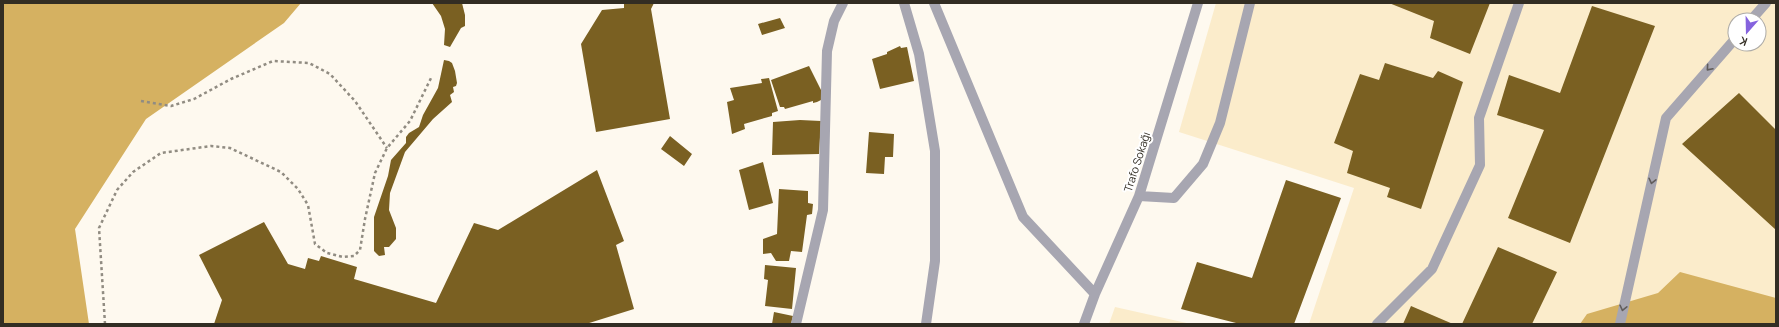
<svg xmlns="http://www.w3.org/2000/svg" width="1779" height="327" font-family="Manrope,sans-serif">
<rect width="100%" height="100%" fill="#fef9ef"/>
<!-- built -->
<path fill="#fbeccb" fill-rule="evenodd" d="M1216,3H1776V324H1309L1354,188L1179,132ZM1735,20H1759V44H1735Z
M1115,307L1191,324H1109Z"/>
<!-- forest -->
<path fill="#d5b161" d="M3,3H301L284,23L146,119L75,229L89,324H3Z
M1680,272L1776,298V324H1580L1587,314L1658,293Z"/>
<!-- building -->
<path fill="#7a6022" d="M432,3H462L465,15V26L461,28L450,47L444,45L445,29L441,16Z
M624,3H654L651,9L670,119L596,132L581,44L602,10L624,8Z
M1389,3H1490L1470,54L1430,38L1434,21Z
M1592,6L1655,26L1570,243L1508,218L1544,130L1497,115L1509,75L1560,93Z
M780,18L785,28L762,35L758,24Z
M900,46L901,48L907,47L914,81L880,89L872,59L887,54V52Z
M444,60L449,61L452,63L455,71L457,83L456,86L453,87L454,92L450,95L452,102L433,119L405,152L390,193L389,210L396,228V239L389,247H384L385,255L379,256L374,251V217L388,176L391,160L406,143V137L409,133L419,127L423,115L438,88Z
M1385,63L1433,78L1438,71L1463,82L1421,209L1387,197L1390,188L1347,173L1353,151L1334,143L1360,74L1379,80Z
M809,66L825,98L817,102L813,103V101L785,109L784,107H780L771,80Z
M769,78L778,111L772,113V116L744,124L745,129L732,134L727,102L734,100L730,88L762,83L761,79Z
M1739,93L1776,130V230L1682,144Z
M800,120L821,121L819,154L772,155L773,122Z
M869,132L894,134L893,157H885L884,174L866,173Z
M670,136L692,154L684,166L661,149Z
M763,162L773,203L749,210L739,170Z
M597,170L624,241L616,245L634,309L586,324H214L222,300L199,255L264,222L288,264L305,269L308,258L319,261L321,256L357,267L354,279L436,303L474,223L498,230Z
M1286,180L1341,198L1294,324H1240L1181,309L1197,262L1252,278Z
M779,189L808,191V203L813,204L812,214L807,215L802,252L791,251L789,261H776L771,253L763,254V239L777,234Z
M1498,247L1557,272L1532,324H1462Z
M765,265L796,268L792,309L765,306L768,280L764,279Z
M1411,306L1453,324H1403Z
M774,312L793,316L791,324H772Z"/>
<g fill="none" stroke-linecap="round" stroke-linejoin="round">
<!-- path -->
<path stroke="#918c82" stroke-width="2.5" stroke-dasharray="3 3" stroke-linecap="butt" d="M141,101L171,106L194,99L231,79L273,61L309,63L330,74L355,101L387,148
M105,324L99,228L117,190L133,172L161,153L211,146L230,148L281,172L298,189L308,205L315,244L327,253L343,257L354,256L360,250L365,219L375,173L387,148L410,121L432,76"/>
<!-- minor -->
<path stroke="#a7a6b1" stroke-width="10" d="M904,3L919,54L935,151V261L926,324
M934,3L1023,217L1095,294
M1751,20L1766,3
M1139,196L1174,198L1203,164L1220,123L1250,3
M796,324L823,210L827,51L834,21L843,3
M1084,324L1095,294L1139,196L1198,3
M1377,324L1432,269L1480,165L1479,118L1519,3
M1620,324L1666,118L1735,39"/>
</g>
<!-- one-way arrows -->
<defs><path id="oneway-chevron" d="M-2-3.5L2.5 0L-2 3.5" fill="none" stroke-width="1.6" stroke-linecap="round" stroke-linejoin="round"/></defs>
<g stroke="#615d5c">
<use href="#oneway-chevron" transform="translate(1709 68) rotate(131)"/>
<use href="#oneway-chevron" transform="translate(1652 181) rotate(103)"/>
<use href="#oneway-chevron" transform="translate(1623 308) rotate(103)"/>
</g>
<g text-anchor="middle" stroke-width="4" stroke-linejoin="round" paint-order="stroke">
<!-- street labels -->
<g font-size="11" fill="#322d23" stroke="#fff">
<text transform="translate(1137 162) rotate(-72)" y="4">Trafo Sokağı</text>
</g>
</g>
<!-- border -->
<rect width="1779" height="327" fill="none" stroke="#322d23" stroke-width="8"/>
<!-- north arrow -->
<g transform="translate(1747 32) rotate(200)"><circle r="19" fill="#ffffff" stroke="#adaba7"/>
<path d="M0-3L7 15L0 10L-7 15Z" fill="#8563de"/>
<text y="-6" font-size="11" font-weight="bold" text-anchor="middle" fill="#322d23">K</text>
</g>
</svg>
